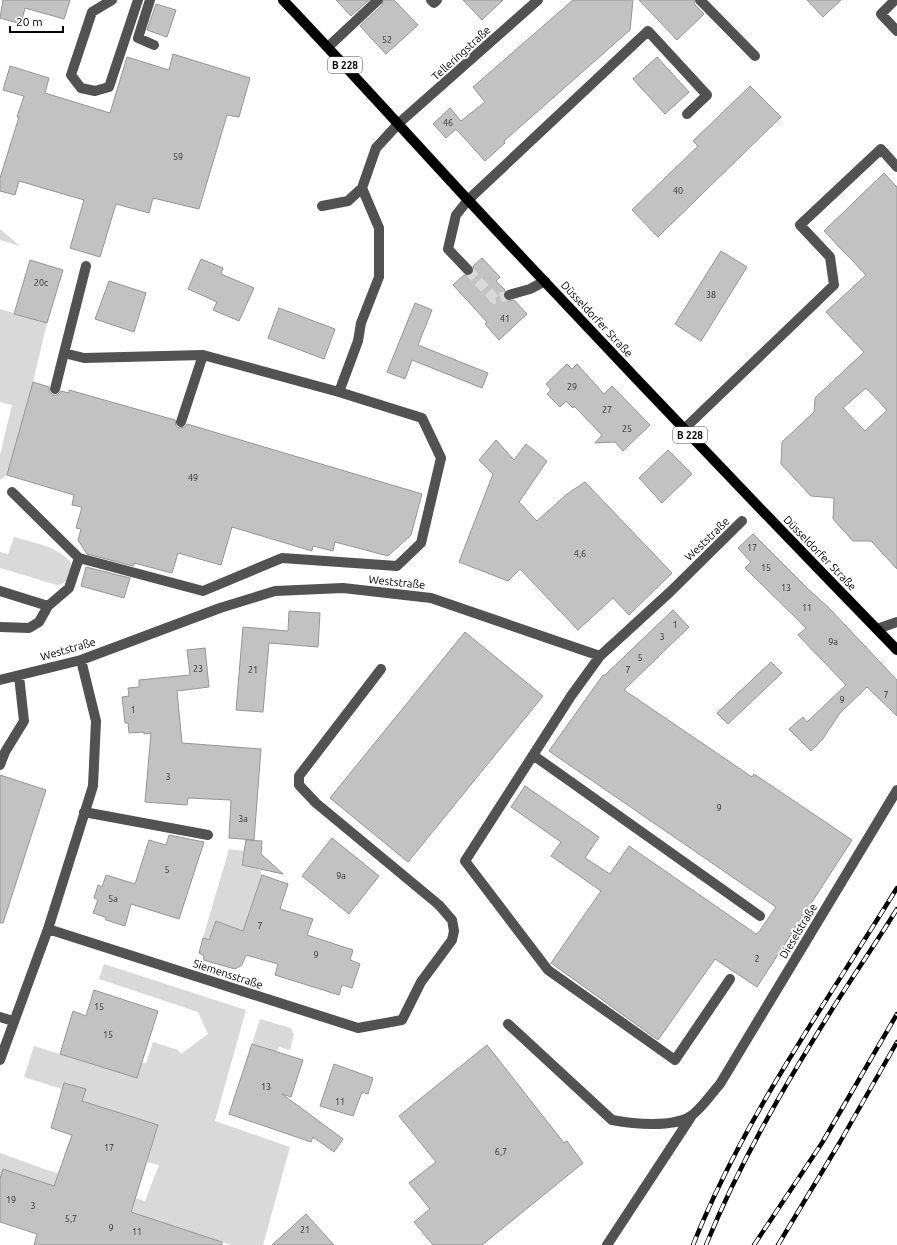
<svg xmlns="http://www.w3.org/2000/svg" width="897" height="1245" font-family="Ubuntu,sans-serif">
<rect width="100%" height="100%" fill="#fff"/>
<!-- green -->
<path fill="#d9d9d9" d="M0,229L20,246L0,240Z
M0,309L47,323L33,382L7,475L0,480V455L12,405L0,402Z
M14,537C34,543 58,546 71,563C70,573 69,584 57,585L0,568V552L8,554Z
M229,849L244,851L241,864L260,870L262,875L243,931L216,921L209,940L203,938Z
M104,964L246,1010L215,1121L290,1147L263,1245H231L3,1170L0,1179V1153L47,1170L145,1201L159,1165L147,1162L158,1125L82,1101L85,1089L65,1083L62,1089L24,1077L34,1046L137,1078L142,1063H146L153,1042L178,1050L181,1054L208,1034L198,1012L99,979Z
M260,1019L291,1028L294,1034L290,1050L279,1047L277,1052L252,1044Z"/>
<!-- building -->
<path fill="#c2c2c2" stroke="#969696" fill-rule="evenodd" d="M3,0H70L64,19L25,8L21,24L0,18Z
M336,0H369L351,16Z
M384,0H394L418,25L386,54L360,26L382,5Z
M463,0H503L482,20Z
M573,0H633L630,30L504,141L505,143L485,161L456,129L446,138L433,124L450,108L461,121L485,102L473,87Z
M639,0H694L695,5L704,14L677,40Z
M807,0H841L823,17Z
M156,4L176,10L167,37L147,30Z
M173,54L250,78L239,117L227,115L199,209L153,198L149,213L116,204L100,257L70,248L84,200L19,181L15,195L0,191V178L19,117H17L24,96L3,90L10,66L49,78L45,93L110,113L127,57L169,70Z
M657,57L689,92L665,114L633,79Z
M750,86L781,117L658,237L632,210L698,146L693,141Z
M884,173L897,187V569L871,541H853L833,519L834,498L811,496L781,464L782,442L814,412L815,398L864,352L826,312L866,275L824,231ZM866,388L887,410L865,431L843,408Z
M721,251L747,267L701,341L675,324Z
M482,258L500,277L496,281L505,290L503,294L504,299L508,301L514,300L527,314L499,340L485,324L487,322L453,285L464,275L469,276L472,275L474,271L473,266Z
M201,259L223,268L221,274L254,288L239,321L213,310L217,302L188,289Z
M30,260L63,270L47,323L14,314Z
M109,281L146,293L134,332L95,319Z
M415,303L432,310L418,345L488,373L482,388L412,360L405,379L387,372Z
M279,308L335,329L324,359L268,338Z
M567,364L572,369L577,364L604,394L612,386L650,425L623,451L615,442L595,443L602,435L574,406L573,408L566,401L560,407L547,394L551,390L546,384Z
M33,382L49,387V391L53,395H57L61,391L69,393V390L175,420L176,426L179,428L185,427L187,424L422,494L411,535L388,556L335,542L333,551L313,546L312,551L232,527L221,565L178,553L172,573L134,563L133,566L87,554L78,540L81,529L76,528L82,507L72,505L74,495L7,475Z
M496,440L514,460L526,444L547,461L519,502L537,521L567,494L585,482L672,573L629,615L613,598L578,630L520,569L508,581L459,562L493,474L479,460Z
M668,450L692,474L662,503L639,478Z
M753,534L807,588L828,607L897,680V716L867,687L840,713L822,740L811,751L789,729L803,717L807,722L846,685L798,635L806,628L745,568L751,562L738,548Z
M86,567L130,578L124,598L81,586Z
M673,610L689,627L624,690L752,777L754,774L852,840L757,987L715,959L658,1040L551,963L601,891L551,856L561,842L511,807L525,786L599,837L585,858L610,874L629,846L756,934L759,932L776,907L549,751L603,675L604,676Z
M289,611L320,613L318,647L269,643L263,712L236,710L243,627L288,631Z
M465,632L543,696L408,862L330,798Z
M205,648L209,687L177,691L182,743L261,749L254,840L229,838L231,800L188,798L187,805L145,802L151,733L144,734V732L129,733L128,723H125L122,697L129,696L128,688L139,687V680L190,675L187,650Z
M771,662L782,673L728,724L717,713Z
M0,775L46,790L3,923H0Z
M169,835L204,842L179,919L131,904L125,926L106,920L105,917L93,913L98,900L94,898L98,885L102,887L106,875L135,884L149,840L166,845Z
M332,838L379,876L349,914L302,876Z
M246,840L262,841L261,854L283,874L242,865Z
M262,875L288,884L280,909L313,919L307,935L353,950L350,960L360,964L352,988L342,985L339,995L275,975L278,964L246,955L242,965L235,969L203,960L204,956L199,953L203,938L209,940L216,921L243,931Z
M94,990L158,1011L137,1078L60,1054L73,1011L86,1016Z
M252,1044L303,1060L291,1097L282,1094L343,1139L334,1152L313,1137L311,1142L229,1114Z
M487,1045L564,1143L567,1141L583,1163L482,1245H433L414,1222L430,1209L409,1183L436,1162L399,1116Z
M334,1064L373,1078L368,1094L362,1092L353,1116L320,1106Z
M64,1083L86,1089L82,1101L158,1125L131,1212L222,1242V1245H34L37,1234L0,1222V1179L3,1169L54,1186L72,1135L51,1128Z
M306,1214L334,1245H272Z"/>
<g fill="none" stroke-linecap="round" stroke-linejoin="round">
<!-- minor-tunnel -->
<path stroke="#d9d9d9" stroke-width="10" stroke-dasharray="10 5" stroke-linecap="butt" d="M468,270L495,299L509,295"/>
<!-- major casing -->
<g stroke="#dbdbdb" stroke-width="11">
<path id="major" d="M283,0C346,66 407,134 469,201C610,352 753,502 897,650"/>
</g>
<!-- minor -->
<path stroke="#525252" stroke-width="10" d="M112,0L92,12L71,75L81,88L95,91L109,87L138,0
M150,0L138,38L154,45
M431,0L434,3L437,0
M700,0L755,56
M895,0L881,14L897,31
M328,47L378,0
M322,206L348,201L362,188L376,148L399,123L538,0
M468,270L448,249L456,215L468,200L648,31L707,95L687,114
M509,295L530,289L545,281
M64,353L86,266
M55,389L64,353L84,358L203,355L339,392
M181,422L203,355
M684,429L834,285L830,257L800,225L881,149L897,167
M12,492L79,558
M0,591L48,606L69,588L79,558L203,591L282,558L397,566L421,543L441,458L422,418L339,392L358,341L361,323L379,277V228L362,188
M0,627L29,628L39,622L48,606
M877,629L897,622
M0,680L81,660L220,608L275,591L343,588L431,598L600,656
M533,755L760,916
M0,765L5,752L24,721L19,676
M84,812L208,835
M48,929L358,1028L402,1020L421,982L452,940L454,931L452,920L439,905L316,803L299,785V776L381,669
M730,979L675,1060L548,970L465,861L571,696L600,656L670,592L742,521
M0,1017L13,1021
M508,1024L612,1120C633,1124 673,1128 691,1116C702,1108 711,1094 720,1084L897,790
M0,1060L48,929L93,786L96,721L81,660
M607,1245L691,1117"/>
<!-- major -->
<use href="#major" stroke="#000" stroke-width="10"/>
<!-- rail casing -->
<g stroke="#000" stroke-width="4.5">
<path id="rail" d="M693,1245C744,1117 825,1005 897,888
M706,1245C739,1164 782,1090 828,1016C850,980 875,945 897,909
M754,1245L822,1143L897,1014
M778,1245L840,1142L897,1042"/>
</g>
<!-- rail -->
<use href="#rail" stroke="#fff" stroke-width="3" stroke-dasharray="9" stroke-linecap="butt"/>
</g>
<g text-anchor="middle" stroke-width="4" stroke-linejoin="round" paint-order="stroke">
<!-- number labels -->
<g font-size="9" fill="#303030">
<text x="387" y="43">52</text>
<text x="448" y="126">46</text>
<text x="178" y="160">59</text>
<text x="678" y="194">40</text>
<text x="41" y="286">20c</text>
<text x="711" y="298">38</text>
<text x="505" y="322">41</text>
<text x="572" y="390">29</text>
<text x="607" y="413">27</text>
<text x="627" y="432">25</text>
<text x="193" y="481">49</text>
<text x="752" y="551">17</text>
<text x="580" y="557">4,6</text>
<text x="766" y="571">15</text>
<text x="786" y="591">13</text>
<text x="807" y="611">11</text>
<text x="675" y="628">1</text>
<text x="662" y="640">3</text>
<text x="833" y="645">9a</text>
<text x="640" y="661">5</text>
<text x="198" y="672">23</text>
<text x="253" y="673">21</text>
<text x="628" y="673">7</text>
<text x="886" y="698">7</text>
<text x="842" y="703">9</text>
<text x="133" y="713">1</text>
<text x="168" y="780">3</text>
<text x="719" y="811">9</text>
<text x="243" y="822">3a</text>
<text x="167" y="873">5</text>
<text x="341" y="879">9a</text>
<text x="113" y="902">5a</text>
<text x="260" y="929">7</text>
<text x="316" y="958">9</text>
<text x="757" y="962">2</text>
<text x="99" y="1010">15</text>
<text x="108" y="1038">15</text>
<text x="266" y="1090">13</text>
<text x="340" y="1105">11</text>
<text x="109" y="1151">17</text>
<text x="501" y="1155">6,7</text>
<text x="11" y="1203">19</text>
<text x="33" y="1209">3</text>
<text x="71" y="1222">5,7</text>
<text x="111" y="1231">9</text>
<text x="305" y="1233">21</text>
<text x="137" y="1235">11</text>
</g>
<!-- shield labels -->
<g fill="#fff" stroke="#4c4c4c" stroke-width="1">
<rect x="328" y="57" width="34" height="16" rx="3"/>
<rect x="673" y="427" width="34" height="16" rx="3"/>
</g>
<g font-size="10" font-weight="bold" fill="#000">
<text x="345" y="69">B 228</text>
<text x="690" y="439">B 228</text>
</g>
<!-- street labels -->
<g font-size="11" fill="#000" stroke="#fff">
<text transform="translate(461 53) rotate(-42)" y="4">Telleringstraße</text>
<text transform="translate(597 319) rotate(47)" y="4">Düsseldorfer Straße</text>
<text transform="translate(707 539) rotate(-44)" y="4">Weststraße</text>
<text transform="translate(820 553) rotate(46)" y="4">Düsseldorfer Straße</text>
<text transform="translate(397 582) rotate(6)" y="4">Weststraße</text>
<text transform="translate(68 649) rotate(-16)" y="4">Weststraße</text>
<text transform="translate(798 931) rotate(-59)" y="4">Dieselstraße</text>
<text transform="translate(228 974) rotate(18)" y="4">Siemensstraße</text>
</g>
</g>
<!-- scale -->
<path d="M10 26v6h53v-6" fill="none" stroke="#000000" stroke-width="2"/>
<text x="16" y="26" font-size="12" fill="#000000" stroke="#ffffff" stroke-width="3" paint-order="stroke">20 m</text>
</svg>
